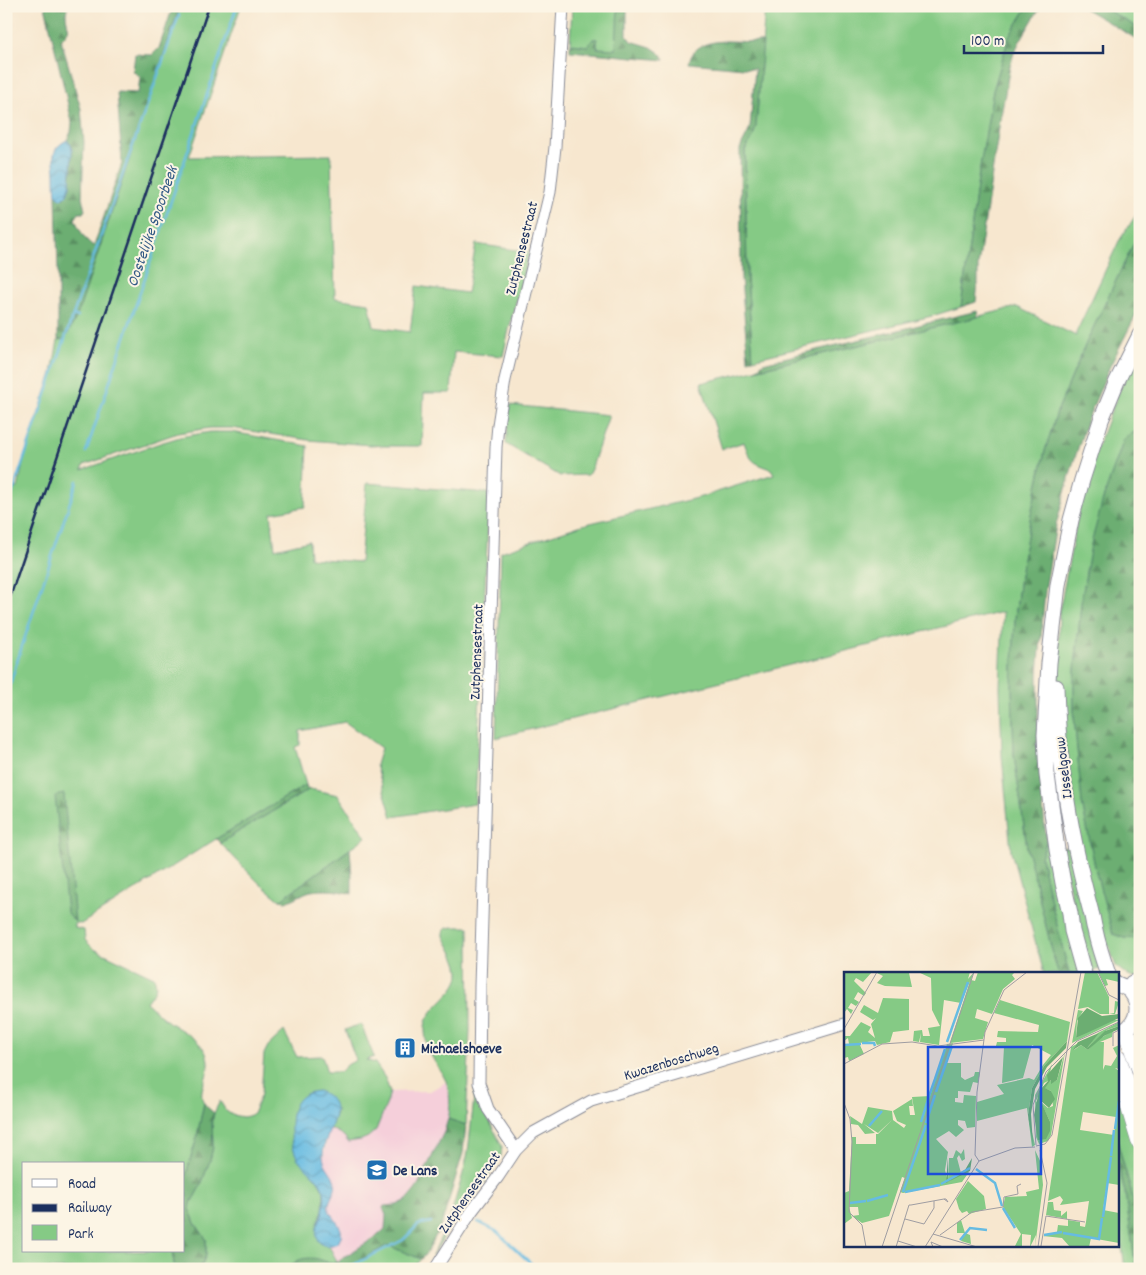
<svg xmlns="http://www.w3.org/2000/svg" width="1146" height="1275" font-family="Dekko,sans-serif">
<defs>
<pattern id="forest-firs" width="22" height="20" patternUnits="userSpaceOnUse" patternTransform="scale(1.25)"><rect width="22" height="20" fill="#6cae72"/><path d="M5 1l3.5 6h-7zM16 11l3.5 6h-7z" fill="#588e61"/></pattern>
<pattern id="water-waves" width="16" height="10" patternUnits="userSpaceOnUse" patternTransform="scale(1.25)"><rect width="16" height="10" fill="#66bbe2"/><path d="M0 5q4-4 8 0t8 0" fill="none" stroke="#5398ba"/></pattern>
</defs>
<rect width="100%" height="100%" fill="#fcf5e5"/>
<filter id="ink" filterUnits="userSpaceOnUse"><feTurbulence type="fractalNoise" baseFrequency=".02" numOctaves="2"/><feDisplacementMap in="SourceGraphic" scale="10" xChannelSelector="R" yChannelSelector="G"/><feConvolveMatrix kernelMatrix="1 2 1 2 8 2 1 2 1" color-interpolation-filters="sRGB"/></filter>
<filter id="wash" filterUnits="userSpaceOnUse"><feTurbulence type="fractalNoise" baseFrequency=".0096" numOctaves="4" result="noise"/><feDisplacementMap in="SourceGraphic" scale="20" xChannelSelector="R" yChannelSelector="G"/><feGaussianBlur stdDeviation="1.12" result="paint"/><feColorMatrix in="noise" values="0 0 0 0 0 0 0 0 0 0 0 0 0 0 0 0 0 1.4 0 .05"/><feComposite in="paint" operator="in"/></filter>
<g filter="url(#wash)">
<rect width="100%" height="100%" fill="#f7e7cf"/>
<!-- built -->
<path fill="#f5cfda" d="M446,1082L450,1102V1114L444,1132L416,1188L407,1200L397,1205L384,1206L383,1208L386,1215L385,1228L376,1237L342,1258L338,1263L329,1246L338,1243L342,1232L329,1210V1203L336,1187L335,1180L326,1166L323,1158L327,1139L330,1128L390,1092L430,1091Z"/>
<!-- green -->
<path fill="#85ca85" stroke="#507c72" d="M180,6H241L189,157L331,155L335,298L369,303L374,327L410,332L416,286L467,293L476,244L529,252L510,325L503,356L454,352L451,393H424L422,446H384L308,440L232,428H210L178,433L84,465L82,470L160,443L180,437L210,432H232L308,446L305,507L271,513L275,549L309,541L310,558L360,562L367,483L488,493V522L475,804L392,817L376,765L381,748L345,722L300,731V745L295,747L306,785L216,839L81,924L75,923V928L84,930L85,940L94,949L154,977C159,990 153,992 146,1002C153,1008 159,1015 166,1020C183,1033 210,1042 208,1066C208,1079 197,1091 204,1103L196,1141L184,1181V1164H24V1251H172L175,1269H6V490L18,488L25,454L52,373L58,340L65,339L77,316Z
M572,6H618L617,50L597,48V39H593L588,46L570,44Z
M765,6H1028L1009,37L993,91L978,179L961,307L932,316L753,359L747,277L745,150L753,137L757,115Z
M1101,6H1140V26L1138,28Z
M1140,209V234L1132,247L1087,341L1057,412L1045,451L1031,514L1020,576L1015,619L1012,687L1014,755L1027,848L1055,963L1059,974H1044L1011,851L1002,756L1000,687L1003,612L496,738L501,552L582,525L701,497L774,474L771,469C752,462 751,462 744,442L722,449L701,383L1017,307L1076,336V333L1119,241Z
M1140,346V428L1124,440L1104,496L1086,571L1078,635L1074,682V716L1082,803L1097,876L1113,934L1124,938L1140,939V978C1129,977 1124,973 1116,966L1089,894L1060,731L1058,673L1059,613L1085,478L1119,391Z
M510,405L609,415L592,467L588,475L560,476L506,444Z
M310,789L338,795L366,837L280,900L259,883L220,843Z
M1048,839L1082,974H1069L1047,885L1041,856Z
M1068,847L1082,895L1102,968L1093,971L1078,929L1061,848Z
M454,927H469L470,1030L466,1125L448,1119C451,1109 450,1091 446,1081C442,1072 435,1064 431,1055C427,1048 425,1037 425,1029C424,1009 457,995 459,975C460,962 449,947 444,936V931L447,928Z
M361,1024L374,1057L366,1060L375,1063L385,1078L390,1092L387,1103L376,1130L368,1137L361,1140L348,1142L344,1136L330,1128L337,1110L291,1137L294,1149L299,1159L317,1179L324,1191L323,1210L317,1226L321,1243L329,1246L338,1263H329L317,1259L292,1265L290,1269H200L206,1255V1239L195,1223L190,1210L191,1203L201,1185L210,1160L213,1147L212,1122L214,1113L220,1101L226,1111L232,1115L243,1117L248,1116L253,1114L261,1094L264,1054L268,1046L284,1031L297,1057L322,1056L327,1072H340L347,1065L356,1060L345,1030Z
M1117,1084L1129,1119L1140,1159V1229L1135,1205L1117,1141Z
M475,1089L481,1105L502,1146L501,1156L483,1185L457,1216L432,1256L450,1218L464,1170L468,1152Z
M1117,1161L1125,1192L1136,1269H1125L1117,1210Z
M387,1245L421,1259L412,1269H348Z"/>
<!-- forest -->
<path fill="url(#forest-firs)" stroke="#446e68" d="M45,6H68C67,9 66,12 66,15C67,30 73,27 61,40L81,109L84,142L82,198L85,210L83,213H79L75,219C79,229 85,241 94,246L122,163L117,92L138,93L140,77L133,71L135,54L152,55L159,48L173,6H180L77,316L65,339L58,340V273L56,194L63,199L70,186L72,151L71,145L67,140L71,132L72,122Z
M618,6H627V36L631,41L651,47L657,51L661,54L664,60L570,51V44L588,46L593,39H597V48L616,49Z
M1028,6H1041L1020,41L1014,53L1010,66L1000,121L978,266V282L976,302L961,307L978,179L993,91L1009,37Z
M1080,6H1101L1138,28L1140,26V41Z
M726,41L763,42L756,127L753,137L745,150L747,277L753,359L748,360L741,278L740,149C743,141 748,135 750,127L755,69L689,63C693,44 710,42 726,41Z
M1140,234V307L1110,366L1086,423L1073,464L1056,525L1045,591L1038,674V752L1045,828L1047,839L1041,857L1047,885L1069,974H1059L1055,963L1027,848L1014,755L1012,687L1015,619L1020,576L1031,514L1045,451L1057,412L1087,341L1132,247Z
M977,311L978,317L755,370L763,363Z
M1140,428V939L1124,938L1113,934L1097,876L1082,803L1074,716V682L1081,603L1091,544L1104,496L1124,439Z
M306,785L307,788L310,789L220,843L216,839Z
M64,794L75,922L67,913L55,796Z
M350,849L352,876V894C338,890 325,889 311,891C300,893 292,904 280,900Z
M204,1103L207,1107L214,1113L212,1122L213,1147L210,1160L201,1185L191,1203L190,1210L195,1223L206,1239V1255L200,1269H175L172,1251H184V1181L196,1141Z
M448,1119L466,1125L463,1153L442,1223L428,1251L421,1259L387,1245L348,1269H290C294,1258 308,1257 318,1259C322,1260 326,1262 330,1263C332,1263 335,1263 338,1263L342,1258L376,1237L385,1229L386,1215L383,1208L384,1206L397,1205L407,1200L416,1189L444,1132Z
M1117,1141L1135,1205L1140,1229V1269H1136L1125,1192L1117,1161Z"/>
<!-- water -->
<path fill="url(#water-waves)" stroke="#4075a0" d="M67,140L71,145L72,151L70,186L67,195L61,199L56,194C55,187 55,180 55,174C54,157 50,149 67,140Z
M318,1091C354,1105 322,1131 323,1157C324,1166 332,1172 335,1181C338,1192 326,1200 329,1210C329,1212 332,1214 333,1216C340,1227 345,1231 338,1243L329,1246L320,1243C319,1241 318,1239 317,1236C315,1230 318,1224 321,1218C323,1211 326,1199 324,1192C321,1178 306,1170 298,1159C293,1150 291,1139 291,1129C291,1109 295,1093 318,1091Z"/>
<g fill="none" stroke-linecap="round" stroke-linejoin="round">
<!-- stream -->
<path stroke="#66bbe2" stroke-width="2.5" d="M73,315L179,15
M86,452L237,6
M6,492L13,491L73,315L78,317
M6,512L13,491
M6,697L22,646L77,481
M478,1222L496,1231L537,1269
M345,1269L403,1240L418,1225L431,1222"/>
</g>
</g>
<g filter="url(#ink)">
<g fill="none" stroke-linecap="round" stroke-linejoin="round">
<!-- minor casing -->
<g stroke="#898b96" stroke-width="13">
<path id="minor" d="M516,1150L533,1133L591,1101L845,1024
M435,1269L472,1211L498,1177L516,1150L488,1109L479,1083L480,986L496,447L498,425L505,380L550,192L555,147L563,6"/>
</g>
<!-- major casing -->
<g stroke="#898b96" stroke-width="17">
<path id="major" d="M1056,687C1058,763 1071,838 1091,912C1093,918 1093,924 1095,930C1098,945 1103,960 1108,974
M1084,974L1072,931L1070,913L1063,883L1057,850L1047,775L1045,735L1049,663L1058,585L1071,520L1082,480L1101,420L1117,381L1140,335
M1132,983L1140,981
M1117,984C1122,986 1128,988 1131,992C1143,1007 1136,1029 1117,1033"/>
</g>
<!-- highway casing -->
<g stroke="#898b96" stroke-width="19">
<path id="highway" d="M1129,1038L1140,1067
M1117,1058L1126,1083V1086
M1117,1076L1120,1085L1125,1091L1140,1141"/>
</g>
<!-- minor -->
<use href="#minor" stroke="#fff" stroke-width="11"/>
<!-- major -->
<use href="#major" stroke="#fff" stroke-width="15"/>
<!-- highway -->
<use href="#highway" stroke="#fff" stroke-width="18"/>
<!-- rail -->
<path stroke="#1b2f5e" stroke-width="2.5" d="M6,609L209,6"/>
</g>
</g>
<!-- icons -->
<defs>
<g id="building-square" transform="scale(1.125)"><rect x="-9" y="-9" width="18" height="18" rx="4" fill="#1f6fb2" stroke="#fcf5e5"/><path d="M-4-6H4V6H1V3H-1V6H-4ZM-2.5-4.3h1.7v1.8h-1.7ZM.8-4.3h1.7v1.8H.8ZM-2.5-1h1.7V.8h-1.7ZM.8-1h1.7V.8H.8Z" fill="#fff"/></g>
<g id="school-square" transform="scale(1.125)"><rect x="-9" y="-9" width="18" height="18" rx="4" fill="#1f6fb2" stroke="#fcf5e5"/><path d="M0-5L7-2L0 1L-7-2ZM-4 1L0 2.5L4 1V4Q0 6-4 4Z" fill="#fff"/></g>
</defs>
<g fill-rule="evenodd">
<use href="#building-square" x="405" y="1048"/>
<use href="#school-square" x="377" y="1170"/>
</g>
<g text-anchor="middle" stroke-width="4" stroke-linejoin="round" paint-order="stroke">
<!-- street labels -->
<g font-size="15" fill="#1b2f5e" stroke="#fcf5e5">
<text transform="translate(521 248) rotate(-76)" y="5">Zutphensestraat</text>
<text transform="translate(476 652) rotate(-88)" y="5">Zutphensestraat</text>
<text transform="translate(1063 768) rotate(-97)" y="5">IJsselgouw</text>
<text transform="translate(671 1061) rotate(-17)" y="5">Kwazenboschweg</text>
<text transform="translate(469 1192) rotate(-55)" y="5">Zutphensestraat</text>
</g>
<!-- poi labels -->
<g font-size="15" font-weight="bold" fill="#1b2f5e" stroke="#fcf5e5" text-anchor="start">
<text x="421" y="1053">Michaelshoeve</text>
<text x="393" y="1175">De Lans</text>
</g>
<!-- water labels -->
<g font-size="16" font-style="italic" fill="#325986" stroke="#fcf5e5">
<text transform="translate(151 226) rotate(-71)" y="6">Oostelijke Spoorbeek</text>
</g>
</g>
<!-- overview -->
<g transform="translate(844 972)">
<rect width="275" height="275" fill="#f7e7cf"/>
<path d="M0,0H28L19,10L12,6L10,9L22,21L20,24L14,20L10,27L15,30L12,34L7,31L4,36L9,38L7,42L3,37L0,41ZM74,0H126L124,7L130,0L127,8L131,9L134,0H171L168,3L171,7L159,17L148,42L133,37L131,46L144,50L139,67L106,71L126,9L117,31L100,28L95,73L76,70L77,61L75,70L69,69L70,59L78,58L79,64H86L84,56L96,54L88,38L87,6ZM241,0H253L265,25V42L270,41L271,29L275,30L271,42H256L244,35L234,37ZM254,0H275V10L262,7L264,13L261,14ZM33,1H65L68,15L41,14L33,11L39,4ZM39,26L65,27V58L49,60L46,70L33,73L31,69L15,71L20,82L5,89L4,85L0,86V73L5,72L4,66L0,69V64H6L17,50L27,55L24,60L31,66L27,52L32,46L29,48L16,40L20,33L34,41ZM156,28L226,50L223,69L200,94L188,116L184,143L191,173L188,175L183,136L133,149V130L160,122L153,113L185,106L190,108L199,93L207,83L188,73L179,106L158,111L160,75L152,74L153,70H162V66L153,65L154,59L194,60L195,53L150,41ZM234,38L239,39L233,49L232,66L266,48H275L228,71ZM275,50V54L263,58L243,76L254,61L234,72L230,78L237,73L244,78L255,67L269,59L268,65L256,70H260L259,98L261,93L267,94L273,84L269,76L275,73V97L271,96L275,99V213L263,211L259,238L275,241V271L247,266L245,275H226L218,266L199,264L213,260L214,253L224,254V248L236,250V254L241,255L242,250L245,229L216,233L219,228L216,224L204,229L227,75ZM239,140L272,145L270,163L236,158ZM109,71L103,91H117V105L121,108L130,104L131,100H136L134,111L129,110L126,120L114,119V126H111V130L119,131L120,123L132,124L131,155L123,156L121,149L114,148V153L120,158L112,165L105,159L92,167L104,180L101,198L104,210L122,199L125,200L118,210L59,221L56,220L61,206L58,205L45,244L18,251L8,244L15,243L14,235H5L8,246L0,252V221L5,219L8,165H12V172H32V162H34L48,148L34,161L20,152L31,161L21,162L14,153L7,152L6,144L18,152L24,135L48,139L49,148L60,156L62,153L53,149L49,139L68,127L69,134H65L66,143H71L68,125L86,124L103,72ZM221,80L207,163L204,169L195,172L192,165L191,123L208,92L204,109L200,111L192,129L206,150L197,130L204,136L209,134L207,119L200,116L209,106L207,111L213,108ZM120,177L121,187L118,189L115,183L113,186L117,201L104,207L105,186H109L112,178L117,182ZM191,178L197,191L199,213L191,275L192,263L186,275L187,263L178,262V275L171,274L177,262L159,235L161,225L183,224L182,220L195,217ZM124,209L140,224L142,237L125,242L123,239L118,241L115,237L112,227ZM204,230H209L210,238L217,239V244L223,239V247L202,243ZM117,248L121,261L126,263L127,272L117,269L120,261H113V251Z" fill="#85ca85" fill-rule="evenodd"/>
<path d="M243,36L258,44L275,42V46L232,66L234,46ZM275,54V57L260,64L244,78L237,73L229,78L234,70L255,61L243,76L261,59ZM223,69L222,76L203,95L191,117L187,142L189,173L184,143L188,116L200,94ZM219,85L213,108L207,112V108L201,116L207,119L211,127L205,136L197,129L206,150V159L202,167L194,168L190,143L195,119L204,109L203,103ZM104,185V207L121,198L128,186L126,199L102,211Z" fill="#6cae72"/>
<path fill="none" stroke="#66bbe2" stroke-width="2.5" d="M103,70L124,10M18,71H30L31,74M0,73L17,72M91,107L101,77M92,120L108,74M85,124L91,107M77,150L85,124M82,151L91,123M25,154L38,139M271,157L275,129M267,184L270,158M132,197L151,211L158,234M97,212L126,196M59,220L82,153M61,220L96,213M23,229L44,223M6,231L22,229M159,236L171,256M259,245L267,185M219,261L255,267L258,246M200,263L218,260M116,268L126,256L143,258"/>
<path fill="none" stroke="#9f9da2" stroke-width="1" d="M254,0L265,23L275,28M0,57L33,0M269,74V61L275,58M0,92L38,72L68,70L94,74L140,68M0,131L6,147L8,170L5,240L18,253L22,275M192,173L189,133L202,100L233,69L275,50M192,174L201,172L208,163L237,0M135,189L171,176L191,175M61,247L80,252L90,236V229M89,262L133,275M96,263L128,240L159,235L160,225L174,222L173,214L177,212M54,269L73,275M197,274L202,244L241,250M38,275L130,0M52,275L65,233H67L100,227H102L104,230L100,227M81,275L135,189L131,183L133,120L141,60L160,18L183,0M89,275L87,270L99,275M194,275L203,211L196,178"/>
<path fill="#1d4ed8" fill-opacity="0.15" stroke="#1d4ed8" stroke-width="2.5" d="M84,75H197V202H84Z"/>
<rect width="275" height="275" fill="none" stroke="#1b2f5e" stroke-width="2.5"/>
</g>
<!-- margin -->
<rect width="1146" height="1275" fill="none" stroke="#fcf5e5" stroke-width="25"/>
<!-- legend -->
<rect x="22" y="1162" width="162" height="90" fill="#fcf5e5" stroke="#a2a6af"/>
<rect x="32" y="1179" width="25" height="8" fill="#ffffff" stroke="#a2a6af"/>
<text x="68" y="1188" font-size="15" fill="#1b2f5e">Road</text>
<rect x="32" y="1204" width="25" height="8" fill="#1b2f5e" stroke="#a2a6af"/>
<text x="68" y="1212" font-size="15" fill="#1b2f5e">Railway</text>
<rect x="32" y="1225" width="25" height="15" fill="#85ca85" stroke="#a2a6af"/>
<text x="68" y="1238" font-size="15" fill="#1b2f5e">Park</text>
<!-- scale -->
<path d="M964 45v8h139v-8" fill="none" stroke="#1b2f5e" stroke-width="2.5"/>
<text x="971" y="45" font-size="15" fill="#1b2f5e" stroke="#fcf5e5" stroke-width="4" paint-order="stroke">100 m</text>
</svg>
